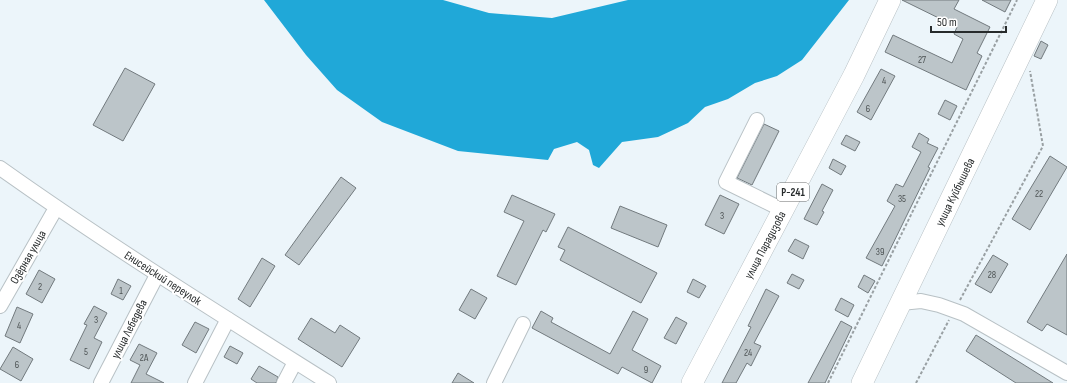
<svg xmlns="http://www.w3.org/2000/svg" width="1067" height="383" font-family="'Sofia Sans Condensed',sans-serif">
<rect width="100%" height="100%" fill="#ecf5fa"/>
<!-- water -->
<path fill="#20a8d8" d="M264,0H443L489,13L552,18L628,0H849L802,60L777,76L755,83L728,99L705,107L688,123L658,137L622,142L599,168L593,165L589,150L577,142L554,149L548,160L458,151L382,122L337,90L306,55Z"/>
<!-- building -->
<path fill="#bcc5c9" stroke="#727a7e" d="M902,0H959L954,9L990,27L977,53L982,56L966,90L885,52L893,35L952,63L963,39L954,34L957,27Z
M982,0H1011L1005,12Z
M1041,41L1048,45L1041,59L1034,56Z
M125,68L155,84L123,141L93,125Z
M881,69L895,76L871,120L857,112Z
M945,100L957,106L950,120L938,114Z
M764,124L779,131L752,185L737,178Z
M919,133L929,139L927,143L938,148L928,167L930,168L882,266L866,258L895,206L887,201L896,184L903,187L921,152L912,147Z
M846,135L860,142L855,151L841,144Z
M1050,156L1067,167L1030,230L1012,219Z
M833,159L846,166L841,175L829,168Z
M341,177L356,188L299,265L285,255Z
M822,184L833,190L822,211L824,212L817,225L804,219Z
M512,195L555,214L546,232L543,230L516,285L497,276L524,221L504,212Z
M720,195L739,204L724,234L705,225Z
M620,206L667,225L658,247L611,228Z
M568,227L657,273L641,303L560,260L565,250L558,247Z
M795,239L809,246L803,259L788,251Z
M1067,254V335L1047,324L1042,331L1027,322Z
M993,255L1008,264L991,293L975,284Z
M262,258L275,266L250,307L238,299Z
M39,270L55,279L42,303L26,294Z
M792,274L804,280L799,289L787,283Z
M864,275L875,281L868,293L858,287Z
M118,279L131,286L123,300L111,294Z
M693,279L706,286L699,298L687,292Z
M471,289L487,298L475,319L459,310Z
M766,289L779,296L754,343L761,346L751,366L747,363L736,383H722L751,327L748,326Z
M841,298L854,305L848,317L835,310Z
M94,306L107,313L94,338L102,342L89,369L70,360L87,325L84,324Z
M17,307L33,314L20,343L5,336Z
M541,311L553,318L551,322L610,354L633,311L648,319L632,350L661,366L652,383L622,367L618,374L532,328Z
M676,317L687,323L676,344L664,338Z
M311,318L335,333L340,325L360,338L342,367L298,339Z
M841,321L852,327L825,383H808Z
M195,322L209,329L196,353L182,345Z
M976,335L1053,383H1016L966,351Z
M139,344L157,353L146,374L164,383H131L140,365L130,360Z
M230,346L243,353L237,364L224,357Z
M13,347L33,359L21,381L0,369Z
M259,366L278,377L276,383H257L251,379Z
M458,373L474,383H452Z"/>
<g fill="none" stroke-linecap="round" stroke-linejoin="round">
<!-- minor casing -->
<g stroke="#b8c1c5" stroke-width="16">
<path id="minor" d="M757,120L726,182L783,210
M0,168C107,244 218,313 329,383
M901,303L921,301L939,305L964,314L1067,373
M0,306L56,208
M101,383L157,275
M195,383L228,319
M284,383L295,362
M494,383L523,324"/>
</g>
<!-- highway casing -->
<g stroke="#b8c1c5" stroke-width="22">
<path id="highway" d="M692,383L854,75L890,0
M862,383L1047,0"/>
</g>
<!-- path -->
<path stroke="#99a0a3" stroke-width="2" stroke-dasharray="3 2" stroke-linecap="butt" d="M960,300L1043,146L1030,71
M828,383L1017,0
M916,383L949,320"/>
<!-- minor -->
<use href="#minor" stroke="#fff" stroke-width="14"/>
<!-- highway -->
<use href="#highway" stroke="#fff" stroke-width="21"/>
</g>
<g text-anchor="middle" stroke-width="4" stroke-linejoin="round" paint-order="stroke">
<!-- number labels -->
<g font-size="10" fill="#4c5253">
<text x="922" y="63">27</text>
<text x="884" y="84">4</text>
<text x="868" y="112">6</text>
<text x="1039" y="197">22</text>
<text x="902" y="202">35</text>
<text x="722" y="219">3</text>
<text x="880" y="255">39</text>
<text x="992" y="278">28</text>
<text x="40" y="290">2</text>
<text x="121" y="294">1</text>
<text x="96" y="323">3</text>
<text x="19" y="329">4</text>
<text x="86" y="355">5</text>
<text x="748" y="356">24</text>
<text x="144" y="361">2А</text>
<text x="17" y="368">6</text>
<text x="646" y="373">9</text>
</g>
<!-- shield labels -->
<rect fill="#fff" stroke="#686b6b" stroke-width="1" x="777" y="183" width="32" height="18" rx="3"/>
<g font-size="11" font-weight="bold" fill="#272b2c">
<text x="793" y="196">Р-241</text>
</g>
<!-- street labels -->
<g font-size="12" fill="#272b2c" stroke="#fff">
<text transform="translate(955 192) rotate(-64)" y="4">улица Куйбышева</text>
<text transform="translate(765 245) rotate(-62)" y="4">улица Парадизова</text>
<text transform="translate(28 257) rotate(-60)" y="4">Озёрная улица</text>
<text transform="translate(163 278) rotate(33)" y="4">Енисейский переулок</text>
<text transform="translate(129 329) rotate(-63)" y="4">улица Лебедева</text>
</g>
</g>
<!-- scale -->
<path d="M931 26v6h75v-6" fill="none" stroke="#272b2c" stroke-width="2"/>
<text x="937" y="26" font-size="12" fill="#272b2c" stroke="#ffffff" stroke-width="3" paint-order="stroke">50 m</text>
</svg>
